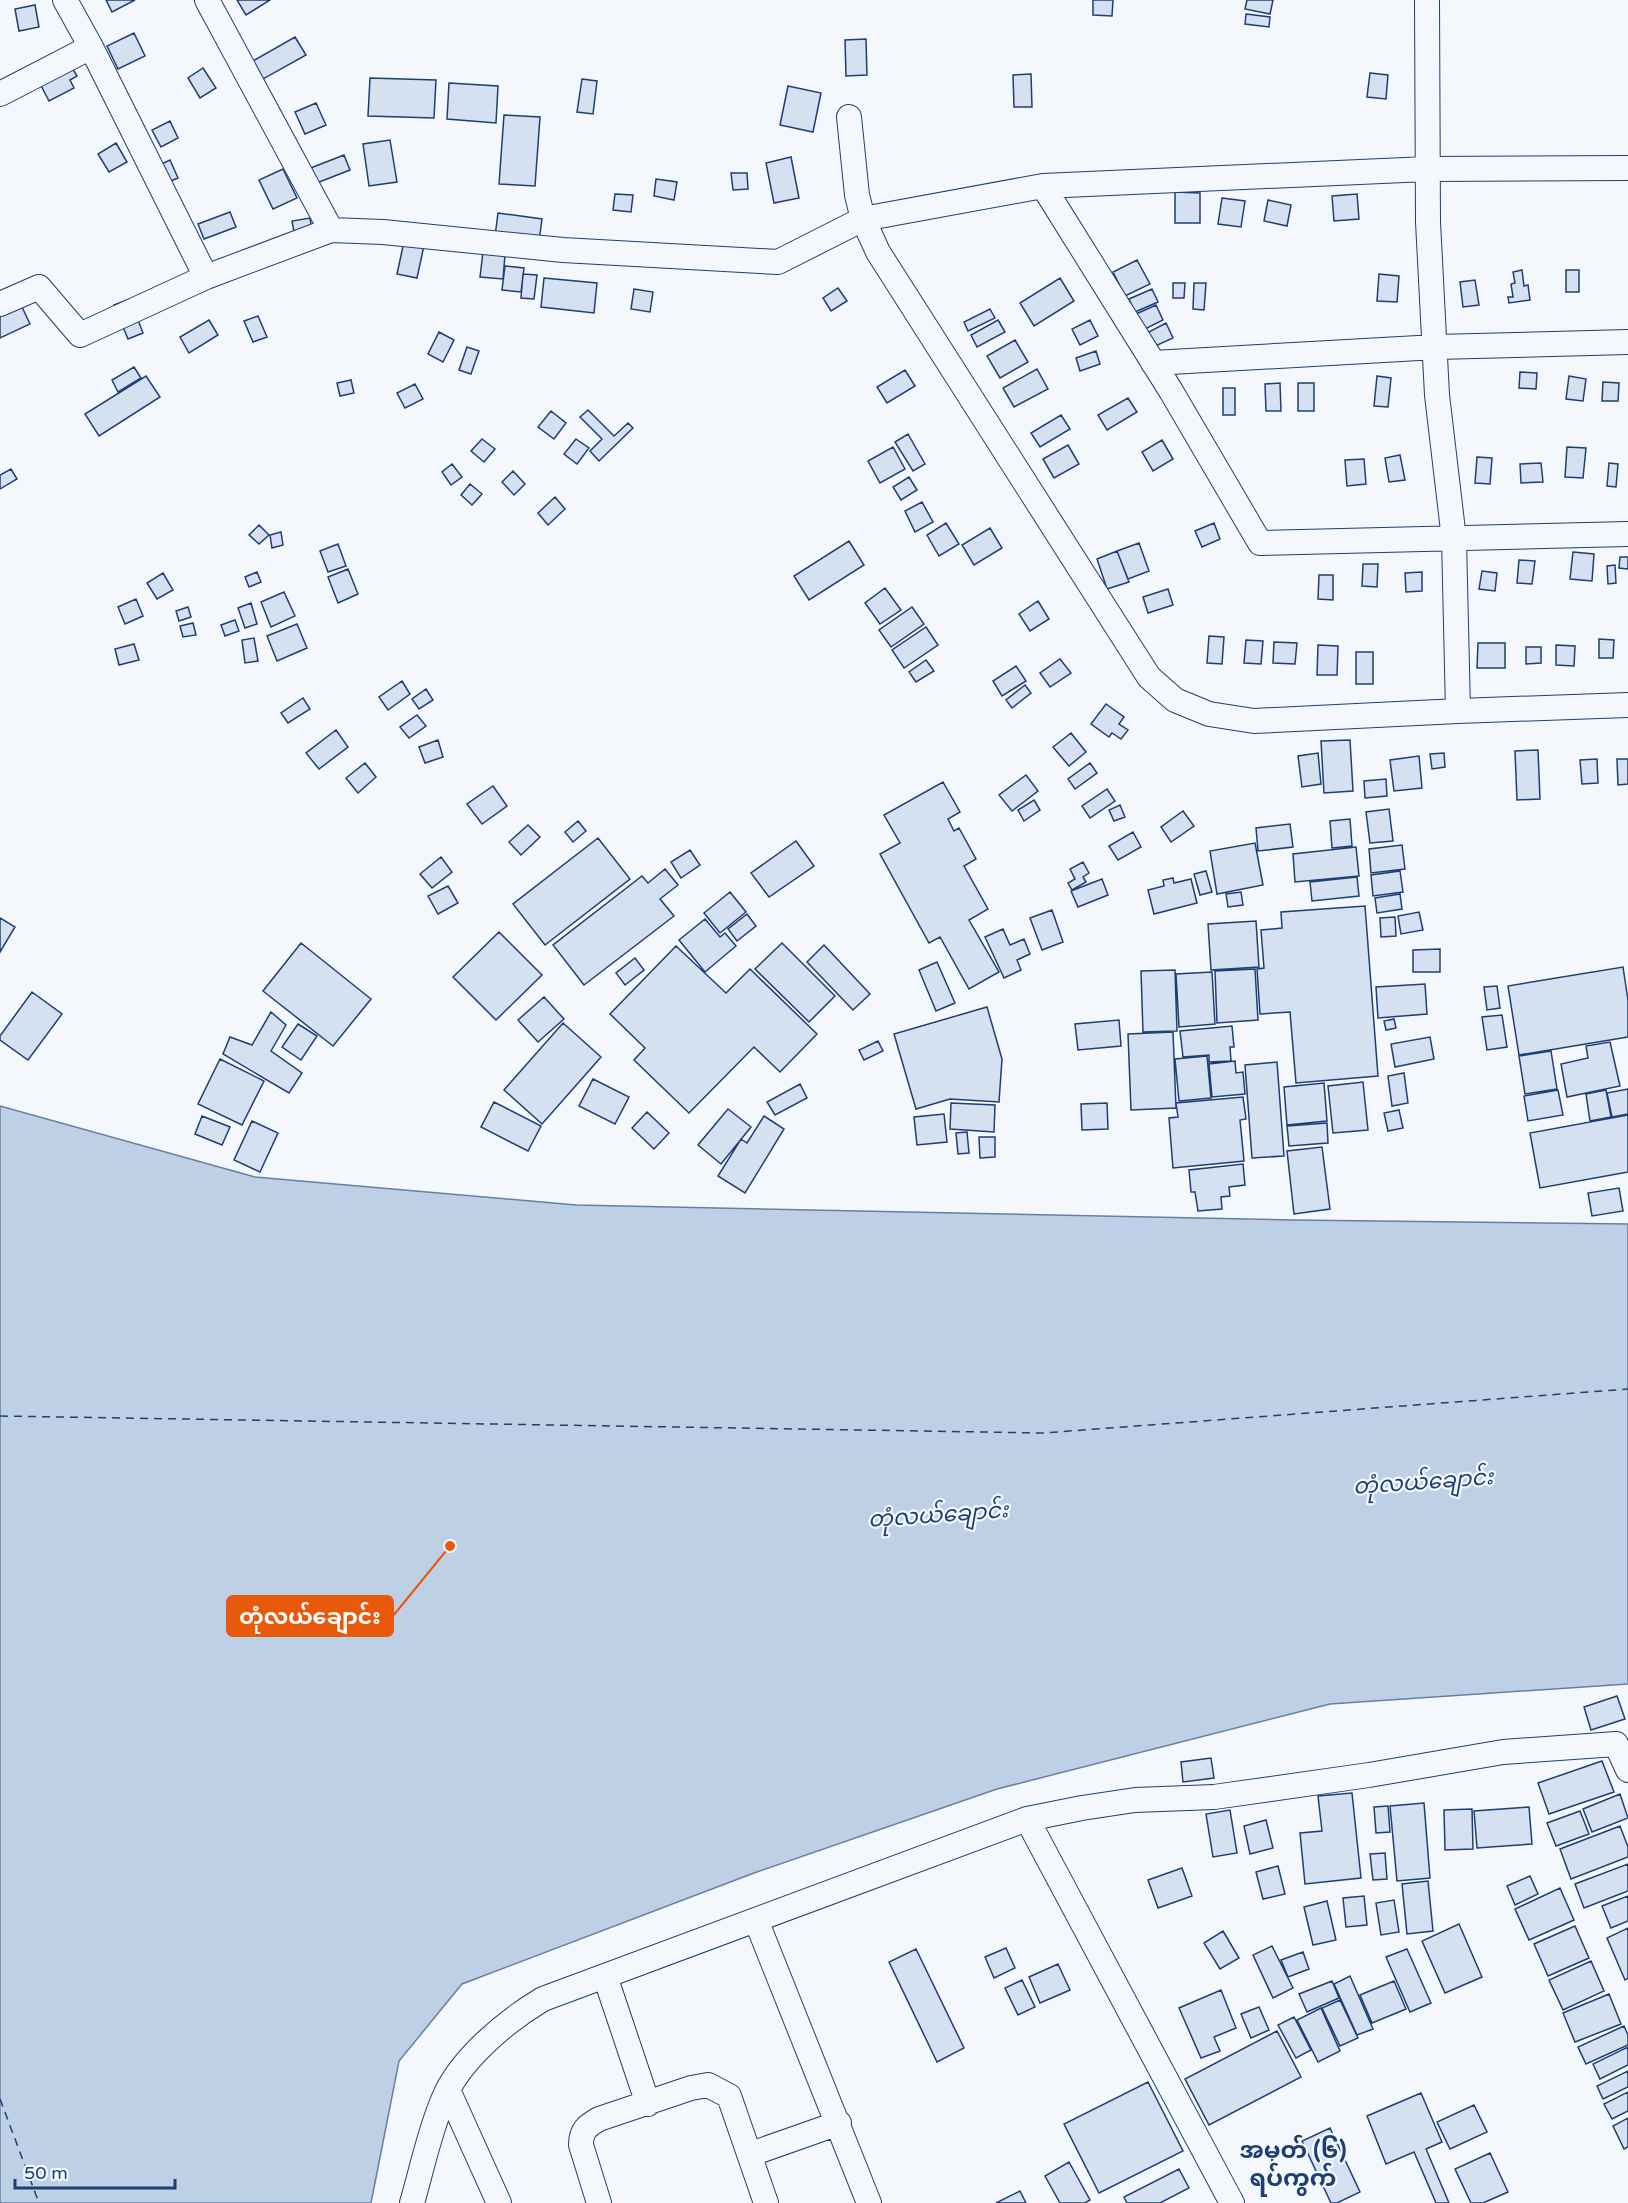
<svg xmlns="http://www.w3.org/2000/svg" width="1628" height="2203" font-family="'Varela Round','Noto Sans Myanmar',sans-serif">
<rect width="100%" height="100%" fill="#f4f7fb"/>
<!-- water -->
<path fill="#bed0e5" stroke="#687fa3" stroke-width="1.5" d="M0,1106L255,1177L576,1205L1292,1220L1628,1224V1684L1330,1704L997,1789L754,1873L462,1984L399,2061L371,2203H0Z"/>
<g fill="none" stroke-linecap="round" stroke-linejoin="round">
<!-- ferry -->
<path stroke="#1d3f73" stroke-width="1.5" stroke-dasharray="8 6" stroke-linecap="butt" d="M0,1416L1043,1433L1628,1389
M0,2099L39,2203"/>
</g>
<!-- building -->
<path fill="#d5e0f0" stroke="#1d3f73" stroke-width="1.5" d="M106,0H135L112,12Z
M237,0H270L246,15Z
M1093,0H1113L1112,16L1093,15Z
M1247,0H1273L1270,14L1245,9Z
M35,5L39,27L19,31L15,9Z
M1246,14L1270,17L1269,27L1245,24Z
M134,33L145,56L118,69L107,46Z
M295,37L306,55L254,84L244,66Z
M866,39L867,75L846,76L845,40Z
M71,66L77,76L70,80L74,88L49,101L35,74Z
M203,68L216,88L200,98L188,78Z
M1370,73L1388,75L1386,99L1367,97Z
M1031,74L1032,107H1014L1013,75Z
M370,78L436,80L434,118L368,116Z
M582,79L597,81L593,114L577,112Z
M449,83L498,86L496,123L447,119Z
M788,86L821,93L813,132L780,125Z
M316,103L326,125L305,134L295,112Z
M504,115L540,117L535,186L499,184Z
M170,121L178,138L161,147L152,130Z
M390,140L397,182L369,186L363,144Z
M116,143L127,162L109,172L98,154Z
M344,155L350,170L309,186L303,171Z
M791,157L799,198L774,203L766,163Z
M170,160L178,178L166,183L157,166Z
M283,169L297,198L273,209L259,180Z
M731,173H747L748,189L733,190Z
M656,179L677,182L674,200L654,196Z
M1175,192L1200,193V223H1175Z
M615,194L633,195L631,212L613,210Z
M1357,194L1359,219L1334,221L1332,196Z
M1222,198L1245,201L1241,227L1218,224Z
M1268,200L1291,205L1287,226L1264,221Z
M230,212L236,227L204,239L198,224Z
M498,213L542,219L538,249L494,244Z
M310,218L312,231L294,232L292,221Z
M405,237L425,241L417,278L397,274Z
M483,252L505,255L503,279L480,277Z
M1137,260L1150,284L1125,296L1113,272Z
M505,266L524,268L521,292L502,290Z
M1522,270L1524,286L1528,285L1530,300L1509,303L1508,297H1513L1511,284L1515,283L1513,272Z
M1566,270H1579V292H1566Z
M523,274L537,275L534,299L521,298Z
M1379,274L1399,276L1397,302L1377,301Z
M544,278L597,283L594,313L541,307Z
M1060,278L1074,301L1034,326L1020,303Z
M1475,280L1479,305L1463,307L1460,282Z
M1173,283H1185L1184,298H1173Z
M1194,283H1206L1204,310L1193,309Z
M838,288L847,301L831,311L823,298Z
M634,289L653,292L650,312L631,309Z
M1152,289L1158,302L1135,312L1129,299Z
M130,299L143,333L128,339L114,305Z
M21,305L30,324L0,338V315Z
M1156,305L1163,320L1143,330L1136,314Z
M990,309L995,318L968,331L964,322Z
M258,316L267,337L253,342L244,321Z
M209,320L218,335L189,353L180,337Z
M998,320L1005,332L977,347L971,335Z
M1090,320L1098,336L1080,345L1072,329Z
M1166,323L1173,338L1151,348L1145,334Z
M439,332L454,340L443,362L428,354Z
M1015,340L1028,362L1000,378L987,356Z
M467,347L479,351L471,374L459,370Z
M1096,351L1100,364L1080,371L1076,358Z
M134,367L141,378L118,392L112,380Z
M1037,369L1048,389L1014,407L1003,388Z
M905,370L915,386L887,403L877,387Z
M1520,372L1537,373L1536,389L1519,388Z
M146,376L160,397L99,436L85,414Z
M1377,376L1391,378L1388,407L1374,406Z
M1569,376L1586,379L1583,401L1566,399Z
M351,380L354,393L340,396L337,383Z
M1603,382L1619,383L1618,401H1602Z
M1280,383L1281,411H1266L1265,384Z
M1298,383H1314V411H1298Z
M415,384L423,399L405,408L397,393Z
M1223,388H1235V415H1223Z
M1128,398L1137,412L1107,430L1098,415Z
M588,410L614,436L628,423L633,428L599,461L590,451L602,439L580,417Z
M551,411L566,423L554,439L538,427Z
M1061,415L1070,429L1040,447L1031,433Z
M908,434L925,464L913,471L895,442Z
M482,439L495,449L484,462L471,451Z
M576,439L589,448L577,464L564,454Z
M1162,440L1173,459L1153,471L1142,452Z
M1068,445L1079,464L1054,478L1043,459Z
M893,447L905,469L880,483L868,461Z
M1567,447L1586,448L1583,478L1565,477Z
M1400,455L1405,480L1389,482L1385,458Z
M1477,457L1492,458L1490,484L1475,483Z
M1364,459L1366,484L1347,486L1345,460Z
M1541,463L1543,482L1521,483L1520,464Z
M1609,463L1618,464L1616,487L1607,486Z
M452,464L462,477L451,485L442,472Z
M11,469L17,479L0,489V475Z
M513,471L525,484L514,495L502,482Z
M909,477L917,490L901,500L893,487Z
M470,484L482,494L472,505L461,495Z
M555,497L565,509L548,525L538,513Z
M922,502L933,522L915,532L905,511Z
M946,523L959,544L939,556L927,535Z
M1214,523L1220,539L1202,547L1195,531Z
M259,525L269,535L259,544L249,535Z
M990,528L1002,548L974,565L962,545Z
M281,532L283,545L272,548L270,535Z
M849,541L864,565L809,600L794,576Z
M1139,543L1149,571L1128,579L1117,551Z
M338,544L346,566L328,572L320,551Z
M1117,551L1129,582L1107,589L1097,559Z
M1573,552L1594,554L1592,581L1570,579Z
M1620,557H1628V569L1619,568Z
M1519,560L1535,561L1532,584L1517,583Z
M1363,564H1378L1377,587L1362,586Z
M1615,565L1616,583L1608,584L1607,566Z
M348,569L358,594L338,603L328,577Z
M1482,571L1497,573L1495,591L1479,589Z
M257,572L261,582L249,587L245,577Z
M1422,572V591L1406,592L1405,573Z
M163,573L173,590L157,599L147,583Z
M1319,575H1333V600L1318,599Z
M885,588L901,610L880,624L865,603Z
M1168,589L1173,605L1148,613L1143,597Z
M284,592L295,616L271,627L261,602Z
M136,599L143,616L125,624L118,607Z
M1038,601L1049,619L1030,631L1019,614Z
M251,603L257,624L245,628L238,608Z
M188,607L191,617L179,621L176,611Z
M912,607L924,624L891,647L879,630Z
M235,620L239,631L225,636L221,625Z
M193,623L196,635L183,637L180,626Z
M297,624L307,648L277,661L267,636Z
M926,627L938,645L904,668L892,650Z
M1209,636L1224,637L1222,664L1207,663Z
M254,638L258,661L245,663L242,640Z
M1599,639L1614,640L1613,658H1599Z
M1246,640L1263,641L1261,664L1244,663Z
M1274,642L1297,643L1295,664L1273,663Z
M1478,643H1505V668H1477Z
M134,644L139,660L119,665L115,649Z
M1318,645L1338,646L1337,675H1317Z
M1556,645L1575,646L1574,666L1556,665Z
M1526,647H1541V663L1526,664Z
M1356,652H1373V684H1356Z
M1060,659L1071,673L1050,687L1040,673Z
M926,660L934,671L916,682L909,672Z
M1016,666L1026,681L1002,696L993,681Z
M402,681L410,694L388,710L379,697Z
M1025,685L1031,693L1012,708L1006,700Z
M426,689L433,700L419,709L412,699Z
M303,698L310,709L288,723L281,713Z
M1106,704L1124,717L1119,724L1128,730L1121,739L1112,733L1109,737L1091,724Z
M417,715L426,726L409,738L400,727Z
M336,730L348,747L319,769L306,753Z
M1071,733L1086,752L1069,766L1053,747Z
M438,740L443,757L425,763L419,747Z
M1350,740L1353,791L1324,793L1321,741Z
M1538,750L1540,799L1517,800L1515,751Z
M1318,753L1321,784L1302,787L1298,756Z
M1444,753L1445,767L1432,769L1430,754Z
M1419,756L1422,788L1394,791L1390,760Z
M1597,759L1598,783L1582,784L1580,760Z
M1617,759H1628V784L1618,785Z
M365,763L376,777L358,793L346,778Z
M1090,763L1097,773L1075,789L1068,779Z
M1026,775L1038,791L1012,811L999,795Z
M1386,779L1387,796L1365,798L1364,781Z
M943,782L960,812L948,819L954,831L959,828L976,859L964,866L988,909L969,920L999,972L969,989L940,937L929,943L880,854L900,843L884,815Z
M493,786L507,806L482,824L467,804Z
M1107,789L1115,801L1090,818L1082,806Z
M1034,800L1040,810L1024,821L1018,810Z
M1120,805L1125,817L1114,821L1109,810Z
M1389,809L1393,841L1370,843L1366,812Z
M1183,811L1194,826L1171,842L1161,827Z
M1350,819L1352,846L1332,848L1330,821Z
M578,821L586,831L573,842L565,832Z
M1290,824L1293,847L1258,851L1256,828Z
M528,825L540,837L521,855L509,842Z
M1133,832L1141,847L1118,860L1109,846Z
M598,838L630,879L545,945L513,904Z
M796,841L814,866L769,897L751,873Z
M1255,843L1263,885L1217,894L1210,851Z
M1402,845L1405,869L1371,873L1369,849Z
M1356,847L1359,876L1295,882L1293,854Z
M690,850L700,865L681,878L671,862Z
M441,857L452,872L432,888L420,874Z
M1083,862L1089,873L1083,877L1086,882L1072,890L1068,883L1075,879L1070,869Z
M665,869L678,885L660,899L674,916L584,985L553,945L642,876L648,883Z
M1206,871L1212,892L1200,895L1194,874Z
M1400,871L1403,892L1373,896L1371,875Z
M1357,877L1359,896L1312,901L1310,882Z
M1173,878L1174,883L1191,879L1197,903L1154,914L1148,890L1164,886L1163,880Z
M1102,879L1108,895L1078,907L1071,891Z
M448,886L458,903L438,914L428,896Z
M730,892L746,912L720,933L704,913Z
M1241,892L1243,905L1228,907L1226,894Z
M1400,894L1402,909L1377,913L1375,898Z
M1365,906L1378,1076L1296,1083L1290,1012L1260,1014L1257,969L1264,968L1261,930L1282,928L1281,912Z
M1052,910L1063,942L1042,950L1030,918Z
M1419,912L1423,930L1401,934L1398,916Z
M747,914L756,926L737,941L728,929Z
M1395,917L1396,936L1381,937L1380,918Z
M0,918L15,927L0,952Z
M705,919L720,937L725,933L736,946L705,972L679,940Z
M1256,921L1259,967L1211,970L1208,924Z
M1003,929L1010,945L1024,939L1030,954L1017,960L1021,970L1004,978L985,937Z
M499,932L542,975L496,1020L453,977Z
M301,943L371,999L333,1046L263,991Z
M782,943L835,996L809,1022L755,969Z
M824,945L870,994L853,1010L807,962Z
M676,946L726,993L750,969L817,1034L780,1072L754,1047L689,1113L634,1060L645,1048L610,1014Z
M1440,949V972H1413V950Z
M635,958L644,970L625,985L616,973Z
M937,962L955,1003L936,1011L919,970Z
M1623,967L1628,1000V1037L1519,1055L1508,986Z
M1255,969L1258,1020L1217,1023L1215,971Z
M1175,970L1177,1031L1143,1032L1141,971Z
M1212,972L1215,1024L1179,1027L1176,974Z
M1425,984L1427,1014L1378,1018L1376,987Z
M1497,986L1500,1008L1487,1010L1484,987Z
M32,992L62,1014L28,1060L0,1040V1036Z
M544,997L564,1019L538,1042L518,1020Z
M987,1007L1002,1059L999,1102L950,1099L916,1109L894,1034Z
M271,1012L286,1025L271,1051L302,1073L289,1093L223,1054L230,1037L252,1045Z
M1502,1015L1507,1047L1487,1050L1482,1017Z
M1394,1019L1396,1028L1386,1030L1384,1021Z
M1119,1020L1121,1046L1078,1050L1075,1024Z
M563,1023L601,1057L542,1124L504,1090Z
M298,1024L317,1036L301,1060L282,1047Z
M1232,1026L1234,1047H1230L1231,1061L1209,1062V1055L1183,1057L1180,1031Z
M1173,1032L1176,1108L1131,1110L1128,1034Z
M1430,1037L1434,1059L1395,1067L1391,1044Z
M878,1041L883,1051L864,1060L859,1050Z
M1610,1042L1620,1086L1567,1097L1561,1064L1588,1058L1586,1046Z
M1551,1051L1557,1089L1525,1094L1519,1056Z
M1207,1056L1211,1098L1179,1101L1175,1059Z
M220,1059L264,1081L242,1125L198,1104Z
M1235,1061L1236,1073L1243,1072L1245,1094L1212,1097L1209,1064Z
M1277,1062L1284,1156L1252,1158L1245,1065Z
M1404,1073L1408,1103L1392,1106L1388,1076Z
M593,1079L629,1097L615,1124L579,1106Z
M1363,1082L1368,1130L1333,1133L1328,1086Z
M1324,1083L1327,1121L1287,1125L1284,1087Z
M800,1084L807,1098L775,1115L767,1102Z
M1628,1089V1114L1612,1117L1607,1093Z
M1558,1090L1563,1115L1528,1121L1524,1096Z
M1606,1090L1611,1117L1590,1121L1586,1094Z
M1243,1097L1246,1119L1240,1120L1244,1161L1173,1168L1169,1118L1178,1117L1176,1103Z
M494,1102L541,1126L528,1151L481,1127Z
M951,1103L995,1105L994,1132L950,1129Z
M1107,1103L1108,1129L1082,1130L1081,1104Z
M728,1109L751,1127L721,1164L698,1145Z
M1399,1110L1403,1128L1388,1131L1384,1113Z
M647,1112L669,1133L654,1149L632,1128Z
M944,1114L947,1142L917,1145L914,1117Z
M1628,1115V1172L1540,1188L1530,1133Z
M202,1116L230,1127L222,1145L195,1134Z
M764,1116L784,1129L745,1193L718,1176L741,1139L747,1143Z
M252,1121L278,1133L260,1172L234,1160Z
M1327,1123L1328,1143L1289,1146L1287,1126Z
M967,1132L969,1153L958,1154L956,1133Z
M979,1137H995V1157L980,1158Z
M1322,1147L1330,1209L1294,1214L1287,1151Z
M1243,1164L1245,1185L1229,1187L1230,1196L1221,1197L1222,1209L1198,1211L1195,1192H1191L1189,1170Z
M1619,1188L1623,1211L1592,1216L1588,1193Z
M1617,1696L1625,1719L1591,1730L1584,1707Z
M1211,1758L1214,1778L1183,1782L1181,1762Z
M1602,1761L1614,1792L1549,1814L1538,1783Z
M1352,1793L1361,1878L1305,1884L1300,1833L1322,1831L1318,1796Z
M1620,1794L1628,1818L1592,1832L1583,1809Z
M1424,1803L1430,1878L1397,1881L1390,1806Z
M1388,1806L1390,1832L1376,1833L1374,1807Z
M1529,1807L1532,1844L1477,1848L1474,1811Z
M1472,1809L1473,1849L1445,1850L1444,1810Z
M1230,1810L1237,1853L1213,1857L1206,1814Z
M1580,1811L1589,1834L1556,1846L1547,1823Z
M1266,1820L1273,1848L1250,1854L1244,1826Z
M1620,1826L1628,1847V1857L1571,1879L1560,1849Z
M1385,1853L1387,1879L1373,1880L1370,1854Z
M1628,1864V1891L1584,1908L1575,1884Z
M1278,1866L1285,1894L1263,1899L1256,1872Z
M1182,1868L1192,1896L1158,1908L1148,1880Z
M1530,1876L1538,1894L1515,1905L1507,1886Z
M1428,1881L1433,1931L1407,1934L1402,1884Z
M1560,1888L1574,1920L1529,1940L1515,1909Z
M1364,1896L1367,1925L1346,1927L1343,1898Z
M1628,1896V1921L1611,1928L1602,1906Z
M1394,1900L1399,1932L1381,1935L1376,1903Z
M1327,1901L1336,1940L1313,1945L1304,1907Z
M1459,1924L1482,1977L1445,1993L1422,1941Z
M1575,1926L1589,1958L1548,1976L1534,1944Z
M1628,1928V1978L1625,1980L1607,1938Z
M1223,1931L1239,1958L1220,1969L1204,1943Z
M1272,1946L1293,1988L1273,1998L1253,1955Z
M1006,1948L1015,1968L994,1978L985,1957Z
M916,1949L964,2048L937,2062L889,1962Z
M1407,1949L1431,2003L1410,2012L1386,1957Z
M1303,1952L1309,1969L1288,1977L1281,1960Z
M1591,1961L1604,1991L1563,2010L1549,1980Z
M1058,1964L1070,1990L1040,2003L1029,1977Z
M1350,1976L1373,2029L1357,2035L1334,1984Z
M1022,1980L1035,2007L1018,2015L1005,1988Z
M1332,1981L1339,1998L1307,2012L1299,1994Z
M1394,1981L1406,2009L1372,2023L1360,1995Z
M1221,1990L1236,2028L1214,2037L1220,2051L1201,2058L1179,2008Z
M1609,1994L1621,2024L1575,2042L1563,2013Z
M1340,2000L1358,2038L1340,2046L1322,2008Z
M1259,2007L1269,2030L1251,2038L1241,2014Z
M1321,2008L1340,2051L1318,2062L1297,2020Z
M1294,2017L1311,2050L1296,2058L1278,2025Z
M1624,2026L1628,2035V2045L1586,2064L1578,2047Z
M1277,2031L1301,2077L1209,2125L1185,2079Z
M1628,2047V2065L1600,2079L1593,2064Z
M1628,2071V2087L1603,2099L1597,2086Z
M1148,2082L1183,2151L1099,2193L1064,2124Z
M1628,2092V2111L1612,2119L1604,2104Z
M1421,2093L1442,2142L1426,2149L1449,2203H1436L1414,2152L1386,2164L1367,2116Z
M1474,2105L1487,2132L1450,2149L1437,2122Z
M1628,2118V2147L1624,2149L1613,2126Z
M1330,2128L1360,2192L1337,2203H1331L1302,2141Z
M1490,2153L1508,2192L1483,2203H1471L1455,2169Z
M1069,2162L1090,2200L1085,2203H1060L1045,2176Z
M1179,2169L1189,2188L1160,2203H1127L1124,2197Z
M1020,2191L1026,2203H996Z"/>
<g fill="none" stroke-linecap="round" stroke-linejoin="round">
<!-- minor casing -->
<g stroke="#1d3f73" stroke-width="26">
<path id="minor" d="M65,0L91,47L206,277
M207,0L331,230
M1427,0L1428,222L1437,395L1454,539L1458,711L1628,705
M0,94L91,47
M849,117L857,195L863,219L878,252L1149,677L1175,700L1209,714L1254,721L1458,711
M1043,186L1171,391L1260,543L1628,534
M0,304L39,287L80,335L206,277L331,230L383,232L563,250L778,262L863,219L1043,186L1427,169L1628,168
M1153,363L1436,347L1628,342
M1027,1819L1232,2203
M756,1920L869,2203
M605,1976L648,2104
M448,2090L499,2203
M751,2154L839,2123
M412,2203C422,2169 429,2133 443,2100C459,2060 506,2021 543,1999L1027,1819L1082,1808L1135,1800L1214,1797L1369,1775L1503,1752L1616,1744L1628,1770
M599,2203L581,2145C581,2130 587,2126 599,2119L691,2088L708,2085L729,2096L766,2203"/>
</g>
<!-- minor -->
<use href="#minor" stroke="#f4f7fb" stroke-width="24"/>
</g>
<g text-anchor="middle" stroke-width="4.5" stroke-linejoin="round" paint-order="stroke">
<!-- water labels -->
<g font-size="22" font-style="italic" fill="#1d3f73" stroke="#f4f7fb">
<text transform="translate(1423 1481) rotate(-4)" y="8">တုံလယ်ချောင်း</text>
<text transform="translate(938 1514) rotate(-4)" y="8">တုံလယ်ချောင်း</text>
</g>
<!-- quarter labels -->
<g font-size="24" font-weight="bold" fill="#1d3f73" stroke="#f4f7fb">
<text x="1293" y="2158">အမှတ် (၆)<tspan x="1293" dy="28">ရပ်ကွက်</tspan></text>
</g>
</g>
<!-- callouts -->
<path fill="none" stroke="#e8590c" stroke-width="2" d="M450 1546L393 1616"/>
<circle fill="#e8590c" stroke="#f4f7fb" stroke-width="2" cx="450" cy="1546" r="6"/>
<rect fill="#e8590c" stroke="#e8590c" stroke-width="2" x="227" y="1596" width="166" height="40" rx="6"/>
<g font-size="22" text-anchor="middle" font-weight="bold" fill="#fff">
<text x="310" y="1624">တုံလယ်ချောင်း</text>
</g>
<!-- scale -->
<path d="M15 2179v9h160v-9" fill="none" stroke="#1d3f73" stroke-width="3"/>
<text x="24" y="2179" font-size="18" fill="#1d3f73" stroke="#f4f7fb" stroke-width="4.5" paint-order="stroke">50 m</text>
</svg>
